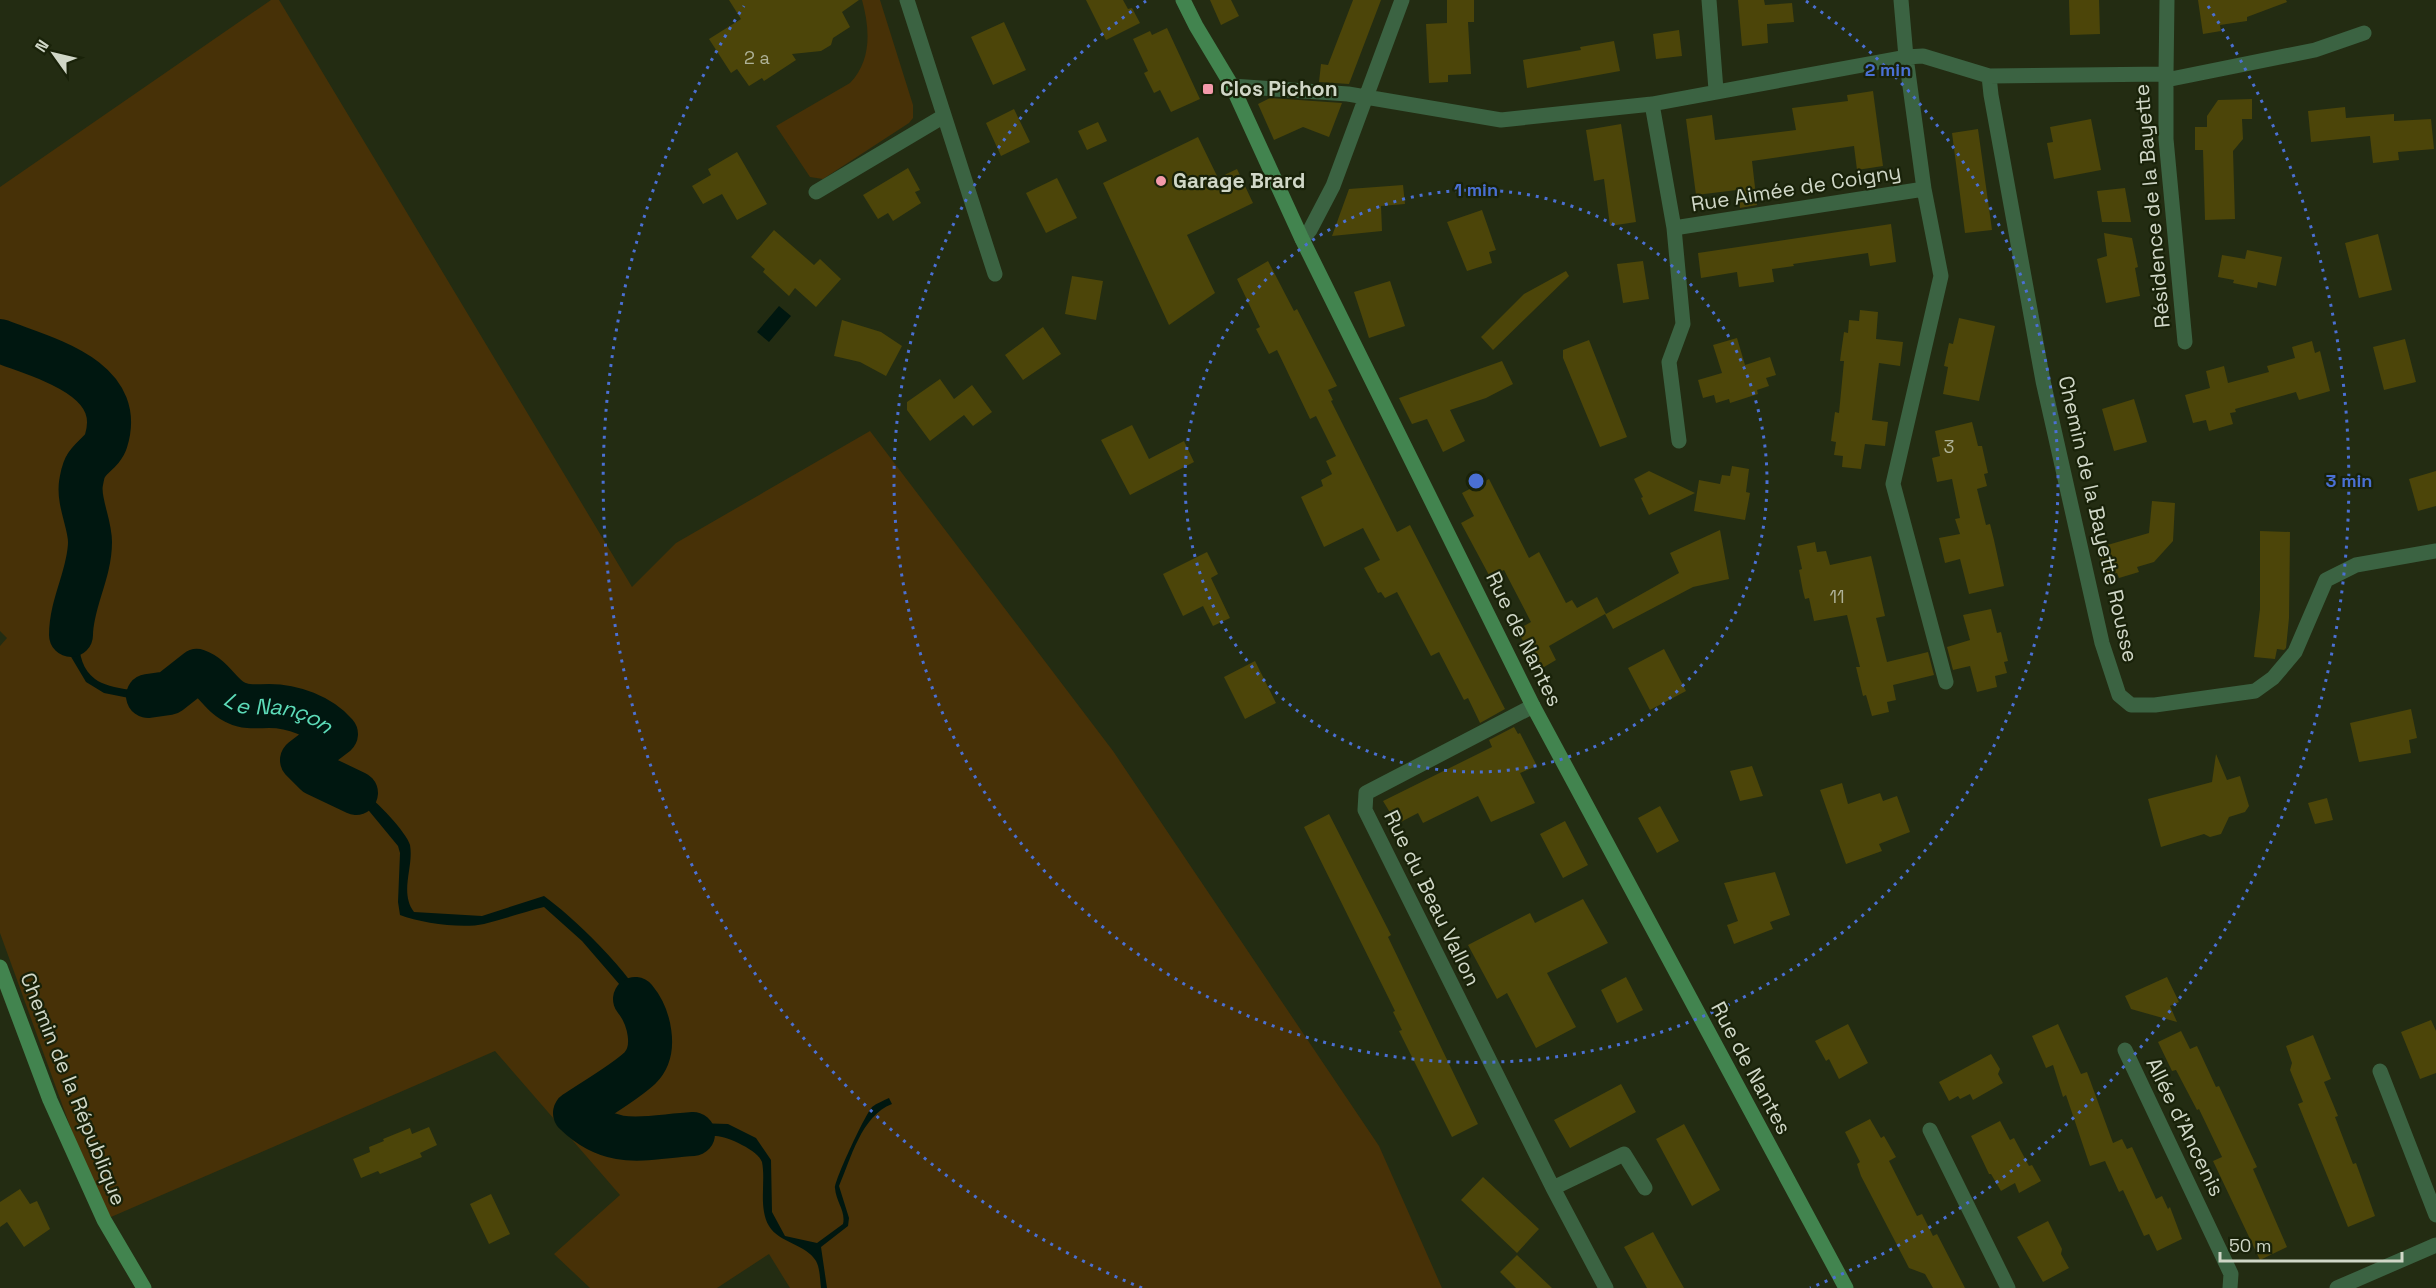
<svg xmlns="http://www.w3.org/2000/svg" width="2436" height="1288" font-family="'Space Grotesk',sans-serif">
<rect width="100%" height="100%" fill="#232c12"/>
<!-- green -->
<path fill="#473107" d="M271,0H279L632,587L676,543L870,431L1113,751L1379,1146L1442,1288H790L769,1254L717,1288H590L554,1254L620,1195L495,1051L104,1220L0,933V646L7,638L0,631V187Z
M862,0H880L913,105V118L909,123L823,179L810,177L776,126L850,83C872,60 870,29 862,0Z"/>
<!-- water -->
<path fill="#001710" d="M779,306L791,316L769,342L757,332Z
M0,339C42,355 86,367 116,403L114,456C107,463 96,470 90,478C79,493 103,538 101,559C99,570 90,581 87,593C80,618 70,660 95,679C109,690 149,692 167,693L192,667L241,706L281,701L344,729L353,735L317,773C332,780 349,785 364,793C375,799 407,833 410,845C414,867 399,892 414,912L482,916L544,896C579,921 678,1015 662,1062C653,1090 615,1104 591,1118L619,1142L695,1123L728,1124L756,1138L771,1160L772,1212L785,1236L817,1243L843,1224C846,1211 836,1202 835,1188C835,1179 865,1115 872,1107C877,1103 883,1101 889,1098L892,1104C861,1116 851,1159 839,1186L849,1218L848,1226L821,1247L827,1288H821C820,1280 820,1268 816,1261C806,1244 779,1243 769,1226C758,1207 766,1182 762,1162C759,1151 727,1136 716,1136C690,1136 645,1142 620,1148C602,1144 585,1132 572,1119L644,1068L649,1034L643,1019L620,985L582,941L544,907C524,912 504,919 484,924C462,929 421,923 400,915L398,902L400,853L398,846L365,806L309,775L299,767L337,740C317,727 294,711 269,711C258,711 243,715 233,709C219,700 207,686 195,675L165,701H144L104,693L86,682L67,650L65,634L79,582L88,570L89,554L79,479L107,446L108,435L104,406L93,393L68,374L0,348Z"/>
<g fill="none" stroke-linecap="round" stroke-linejoin="round">
<!-- river -->
<g stroke="#001710" stroke-width="44">
<path d="M0,341C43,358 126,377 106,441C103,451 91,457 86,466C83,470 82,478 81,483C78,502 90,523 90,542C90,574 71,603 71,635"/>
<path id="s1" d="M148,696L169,693L197,671C214,677 221,697 237,703C247,708 258,706 269,706C293,706 320,716 336,734L302,760L316,774L356,793"/>
<path d="M635,999C649,1016 658,1050 640,1068C624,1083 594,1100 575,1113C613,1150 645,1137 693,1134"/>
</g>
</g>
<!-- building -->
<path fill="#4c4509" d="M729,0H859L842,12L850,27L833,38L831,45L821,51L792,54L796,60L764,81L762,78L749,86L737,69L731,73L709,39L741,19Z
M1086,0H1123L1128,9L1132,8L1140,23L1106,40Z
M1210,0H1231L1239,16L1221,25Z
M1353,0H1381L1349,84L1319,82L1321,64L1328,65Z
M1447,0H1474V22H1468L1471,74L1448,75V82L1429,83L1426,24L1447,23Z
M1738,0H1764L1765,5L1792,3L1794,22L1767,24L1768,43L1742,46Z
M2069,0H2099L2100,34L2070,35Z
M2198,0H2286L2287,2L2247,17V21L2220,25L2221,31L2203,34Z
M1004,22L1026,70L993,85L971,37Z
M1167,28L1200,99L1171,112L1160,90L1154,93L1144,73L1148,71L1133,39L1150,31L1152,35Z
M1679,30L1682,56L1656,59L1653,34Z
M1614,41L1620,71L1527,88L1523,60L1581,50L1580,47Z
M1873,91L1883,166L1857,170L1854,146L1752,161L1757,205L1740,208L1737,190L1696,195L1686,119L1712,115L1715,140L1796,130L1792,108L1848,101L1847,95Z
M1270,98L1342,103L1329,137L1303,127L1274,140L1258,104Z
M2252,99V119H2242L2243,139L2233,151L2235,219L2205,220L2203,150H2195V127H2207V116L2218,100Z
M2345,107L2346,118L2394,114V121L2431,119L2434,149L2398,152L2399,160L2373,163L2370,136L2311,142L2308,111Z
M1014,109L1030,142L1001,156L986,123Z
M2091,119L2101,170L2054,179L2047,143L2053,142L2050,127Z
M1098,122L1107,141L1087,150L1078,131Z
M1621,124L1636,222L1610,226L1604,179L1594,181L1586,130Z
M1978,129L1992,230L1965,233L1952,133Z
M1198,137L1218,178L1237,169L1253,203L1187,235L1215,293L1169,325L1103,183Z
M737,152L767,204L737,220L722,194L703,204L692,186L711,175L708,169Z
M908,168L920,190L915,192L921,203L893,221L888,213L878,219L863,195Z
M1057,178L1077,218L1046,233L1026,193Z
M1403,185L1405,204L1381,206L1382,231L1332,236L1349,189Z
M2125,188L2131,222H2102L2097,191Z
M1482,210L1496,250L1489,252L1492,263L1467,271L1447,222Z
M1891,224L1896,262L1870,266L1868,253L1793,264L1794,266L1772,269L1774,282L1739,287L1737,272L1701,278L1698,253Z
M774,230L814,265L820,259L841,279L816,307L795,288L789,296L763,272L765,269L751,257Z
M2104,233L2132,238L2138,267L2135,268L2140,296L2106,303L2097,259L2107,256Z
M2378,234L2392,290L2359,298L2345,243Z
M2247,250L2282,257L2276,286L2258,282L2257,288L2233,283L2234,280L2218,277L2222,255L2245,259Z
M1268,261L1294,311L1297,309L1337,386L1328,390L1333,400L1331,401L1397,532L1410,525L1505,709L1480,723L1468,698L1464,700L1439,652L1431,656L1397,592L1385,598L1381,592L1378,593L1364,568L1380,560L1363,528L1324,547L1301,497L1323,486L1321,480L1332,474L1326,461L1336,456L1316,416L1310,419L1277,350L1269,354L1256,329L1260,327L1237,279Z
M1643,261L1649,299L1623,303L1617,264Z
M1566,271L1569,276L1493,350L1481,337L1524,294Z
M1072,276L1103,281L1096,320L1065,314Z
M1390,281L1405,326L1369,338L1354,292Z
M1860,310L1878,312L1876,339L1903,342L1900,366L1879,363L1872,420L1888,422L1885,446L1865,444L1861,469L1842,467L1843,456L1834,455L1836,442L1831,441L1835,412L1839,413L1844,361H1840L1841,353L1844,332L1848,333L1849,320L1859,321Z
M1959,318L1995,326L1979,401L1943,394L1948,367L1944,366L1949,343L1953,344Z
M842,320L881,332L902,346L886,376L860,362L834,356Z
M1043,327L1061,354L1023,380L1005,355Z
M1737,338L1745,365L1770,357L1776,375L1766,378L1769,386L1757,390L1758,394L1730,403L1729,399L1716,403L1714,395L1703,398L1698,380L1722,373L1713,345Z
M2405,339L2416,382L2384,390L2373,347Z
M1589,340L1627,437L1600,447L1563,358V350Z
M2312,341L2315,353L2320,351L2330,391L2299,400L2296,392L2235,409L2236,412L2230,413L2233,424L2209,431L2206,420L2193,423L2185,395L2210,388L2206,371L2224,366L2228,383L2269,372L2267,366L2295,358L2292,347Z
M1502,361L1513,384L1486,398L1450,410L1465,441L1443,452L1427,419L1412,424L1399,398Z
M940,379L954,399L972,385L992,412L973,426L964,415L930,441L907,410V402Z
M2134,399L2147,442L2114,451L2102,409Z
M1972,422L1978,446H1982L1988,473L1984,474L1987,486L1977,489L1986,525L1990,524L1994,540L2004,586L1969,594L1960,559L1945,563L1939,538L1960,534L1955,519L1960,518L1952,479L1937,482L1932,458L1940,456L1935,431Z
M1132,425L1149,459L1184,441L1194,462L1130,495L1101,440Z
M1732,466L1749,469L1746,492L1750,493L1745,520L1694,511L1699,480L1720,484L1722,475L1730,476Z
M1649,471L1695,493L1649,515L1641,498L1643,497L1634,479Z
M2436,471V506L2418,511L2409,479Z
M1489,479L1529,558L1539,552L1566,603L1572,600L1577,608L1597,597L1606,614L1679,573L1670,553L1720,530L1729,579L1693,587L1613,629L1605,614L1549,646L1556,660L1539,670L1517,630L1531,622L1504,570L1490,577L1461,523L1474,516L1462,493Z
M2152,501L2175,503L2173,541L2154,562L2137,567L2139,572L2119,578L2117,573L2105,576L2097,548L2149,533Z
M2260,531L2290,532L2289,618L2286,648L2284,650L2277,649L2275,659L2254,657L2260,609Z
M1815,542L1817,552L1826,551L1830,565L1871,556L1885,616L1876,618L1887,662L1928,652L1934,675L1893,685L1896,700L1887,702L1889,712L1872,716L1866,695L1863,696L1856,667H1860L1847,615L1814,621L1809,598L1805,599L1803,591L1799,570L1802,569L1797,546Z
M1207,552L1218,574L1211,578L1230,618L1213,626L1203,606L1183,616L1163,574Z
M1991,609L1997,633L2001,632L2006,653L2008,661L2004,662L2007,673L1995,676L1997,687L1977,692L1970,666L1953,670L1947,647L1970,640L1963,615Z
M1664,649L1686,691L1650,710L1628,668Z
M1255,661L1276,703L1245,719L1224,677Z
M2411,709L2417,738L2409,740L2411,753L2359,762L2350,723Z
M1514,727L1518,734L1520,733L1537,766L1520,773L1535,803L1491,822L1478,796L1423,823L1418,813L1397,824L1383,801L1492,747L1489,740Z
M2216,754L2227,780L2240,776L2249,806L2245,812L2229,817L2221,834L2210,837L2204,834L2161,847L2148,799L2212,782Z
M1752,766L1763,796L1740,801L1730,771Z
M1842,783L1848,804L1880,793L1883,801L1897,796L1910,832L1879,844L1882,851L1846,864L1820,790Z
M2327,798L2333,820L2315,824L2308,803Z
M1660,806L1679,841L1657,853L1638,818Z
M1329,814L1391,935L1388,937L1478,1124L1452,1137L1399,1031L1402,1030L1393,1012L1395,1011L1304,827Z
M1565,821L1588,865L1563,878L1540,834Z
M1775,872L1790,915L1770,922L1773,929L1734,944L1727,925L1738,921L1724,883Z
M1583,899L1608,943L1547,973L1576,1027L1536,1048L1507,993L1497,999L1468,945L1530,913L1535,923Z
M1626,977L1643,1010L1617,1023L1601,990Z
M2167,977L2179,1002L2170,1006L2177,1022L2131,1009L2125,996Z
M2431,1020L2436,1031V1073L2420,1079L2401,1032Z
M1848,1024L1868,1063L1839,1079L1829,1059L1826,1061L1815,1041Z
M2058,1024L2081,1074L2087,1072L2113,1143L2122,1139L2127,1149L2132,1147L2156,1199L2162,1196L2168,1209L2170,1207L2182,1239L2157,1251L2149,1234L2144,1236L2123,1190L2119,1192L2105,1161L2090,1166L2066,1095L2063,1097L2053,1065L2046,1068L2032,1036Z
M2181,1031L2190,1049L2197,1046L2216,1087L2219,1086L2257,1167L2253,1169L2287,1247L2260,1260L2213,1161L2222,1157L2199,1109L2197,1110L2176,1070L2172,1071L2158,1042Z
M2313,1035L2331,1079L2324,1082L2338,1116L2335,1117L2353,1164L2356,1163L2375,1216L2348,1227L2298,1104L2303,1102L2290,1070L2292,1063L2286,1046Z
M1991,1054L2000,1069L1998,1074L2003,1083L1973,1100L1970,1094L1960,1099L1958,1096L1949,1101L1939,1082Z
M1621,1084L1636,1112L1570,1148L1554,1120Z
M1870,1119L1881,1138L1884,1136L1896,1157L1889,1161L1917,1216L1922,1214L1933,1236L1937,1234L1965,1288H1933L1925,1274L1909,1268L1861,1176L1857,1164L1860,1162L1845,1132Z
M2000,1121L2010,1140L2014,1138L2029,1166L2032,1165L2041,1181L2019,1193L2015,1183L2001,1191L1991,1174H1989L1971,1136Z
M1684,1124L1720,1190L1692,1206L1656,1139Z
M429,1127L437,1145L420,1153L422,1157L380,1174L378,1171L361,1178L353,1159L370,1152L369,1147L384,1141L383,1139L410,1128L412,1134Z
M1483,1177L1539,1229L1517,1253L1461,1200Z
M20,1189L30,1204L37,1201L50,1229L24,1247L7,1222L0,1227V1202Z
M491,1194L510,1234L489,1244L470,1204Z
M2048,1221L2062,1249L2061,1254L2069,1268L2043,1282L2017,1237Z
M1653,1232L1671,1265L1684,1288H1647L1624,1247Z
M1517,1255L1552,1288H1516L1500,1272Z"/>
<g fill="none" stroke-linecap="round" stroke-linejoin="round">
<!-- street -->
<path stroke="#3b6342" stroke-width="15" d="M907,0L995,274
M1709,0L1716,90
M1901,0L1906,57L1924,189L1941,276L1893,484L1946,682
M2166,74L2167,0
M1989,76L1991,95L2043,381L2102,643L2119,695L2131,705H2155L2255,691L2273,678L2295,652L2326,580L2356,565L2436,551
M2166,80L2315,50L2364,33
M1232,86L1348,94L1501,120L1652,104L1906,57L1923,56L1989,76L2166,74V139L2185,342
M1652,104L1674,228L1683,324L1669,362L1679,441
M816,192L944,116
M1674,228L1924,189
M1302,239L1310,230L1333,186L1402,0
M1533,706L1366,793L1365,810L1553,1188L1606,1288
M2125,1050L2231,1274L2230,1288
M2380,1071L2436,1215
M1930,1130L2008,1288
M1553,1188L1624,1154L1645,1188
M2337,1288L2436,1245"/>
<!-- secondary -->
<path stroke="#42844f" stroke-width="15" d="M1183,0L1196,26L1232,86L1302,239L1533,706L1846,1288
M0,967L50,1100L104,1220L144,1288"/>
</g>
<!-- distance rings -->
<g fill="none" stroke="#4a70d4" stroke-width="3" stroke-dasharray="3 6">
<circle cx="1476" cy="481" r="291"/>
<path d="M1806 1A582 582 0 1 1 1146 1"/>
<path d="M1142 1288A873 873 0 0 1 744 6M2208 6A873 873 0 0 1 1810 1288"/>
</g>
<!-- markers -->
<g fill="#f39aaa" stroke="#192209" stroke-width="2">
<rect x="1202" y="83" width="12" height="12" rx="3"/>
<circle cx="1161" cy="181" r="6"/>
</g>
<g text-anchor="middle" stroke-width="4.5" stroke-linejoin="round" paint-order="stroke">
<!-- number labels -->
<g font-size="18" fill="#afb298">
<text x="757" y="64">2 a</text>
<text x="1949" y="453">3</text>
<text x="1837" y="603">11</text>
</g>
<!-- poi labels -->
<g font-size="21" font-weight="bold" fill="#d0d7c7" stroke="#192209" text-anchor="start">
<text x="1220" y="96">Clos Pichon</text>
<text x="1173" y="188">Garage Brard</text>
</g>
<!-- street labels -->
<g font-size="21" fill="#d0d7c7" stroke="#192209">
<text transform="translate(1796 188) rotate(-9)" y="7">Rue Aimée de Coigny</text>
<text transform="translate(2152 206) rotate(-95)" y="7">Résidence de la Bayette</text>
<text transform="translate(2098 519) rotate(77)" y="7">Chemin de la Bayette Rousse</text>
<text transform="translate(1524 639) rotate(64)" y="7">Rue de Nantes</text>
<text transform="translate(1432 898) rotate(64)" y="7">Rue du Beau Vallon</text>
<text transform="translate(1751 1068) rotate(62)" y="7">Rue de Nantes</text>
<text transform="translate(73 1089) rotate(68)" y="7">Chemin de la République</text>
<text transform="translate(2185 1127) rotate(64)" y="7">Allée d'Ancenis</text>
</g>
<!-- water labels -->
<g font-size="22" font-style="italic" fill="#5cdbb8" stroke="#192209">
<text dy="8" stroke="none"><textPath href="#s1" startOffset="152">Le Nançon</textPath></text>
</g>
</g>
<circle cx="1476" cy="481" r="9" fill="#4a70d4" stroke="#192209" stroke-width="3"/>
<g font-size="18" text-anchor="middle" font-weight="bold" fill="#4a70d4" stroke="#192209" stroke-width="4.5" stroke-linejoin="round" paint-order="stroke">
<text x="1888" y="76">2 min</text>
<text x="1476" y="196">1 min</text>
<text x="2349" y="487">3 min</text>
</g>
<!-- north arrow -->
<g transform="translate(54 54) rotate(304)" stroke="#192209" stroke-width="4.5" paint-order="stroke">
<path d="M0-4.5L10 22L0 15L-10 22Z" fill="#d0d7c7"/>
<text y="-9" font-size="16" font-weight="bold" text-anchor="middle" fill="#d0d7c7">N</text>
</g>
<!-- scale -->
<path d="M2220 1252v9h182v-9" fill="none" stroke="#d0d7c7" stroke-width="3"/>
<text x="2229" y="1252" font-size="18" fill="#d0d7c7" stroke="#192209" stroke-width="4.5" paint-order="stroke">50 m</text>
</svg>
